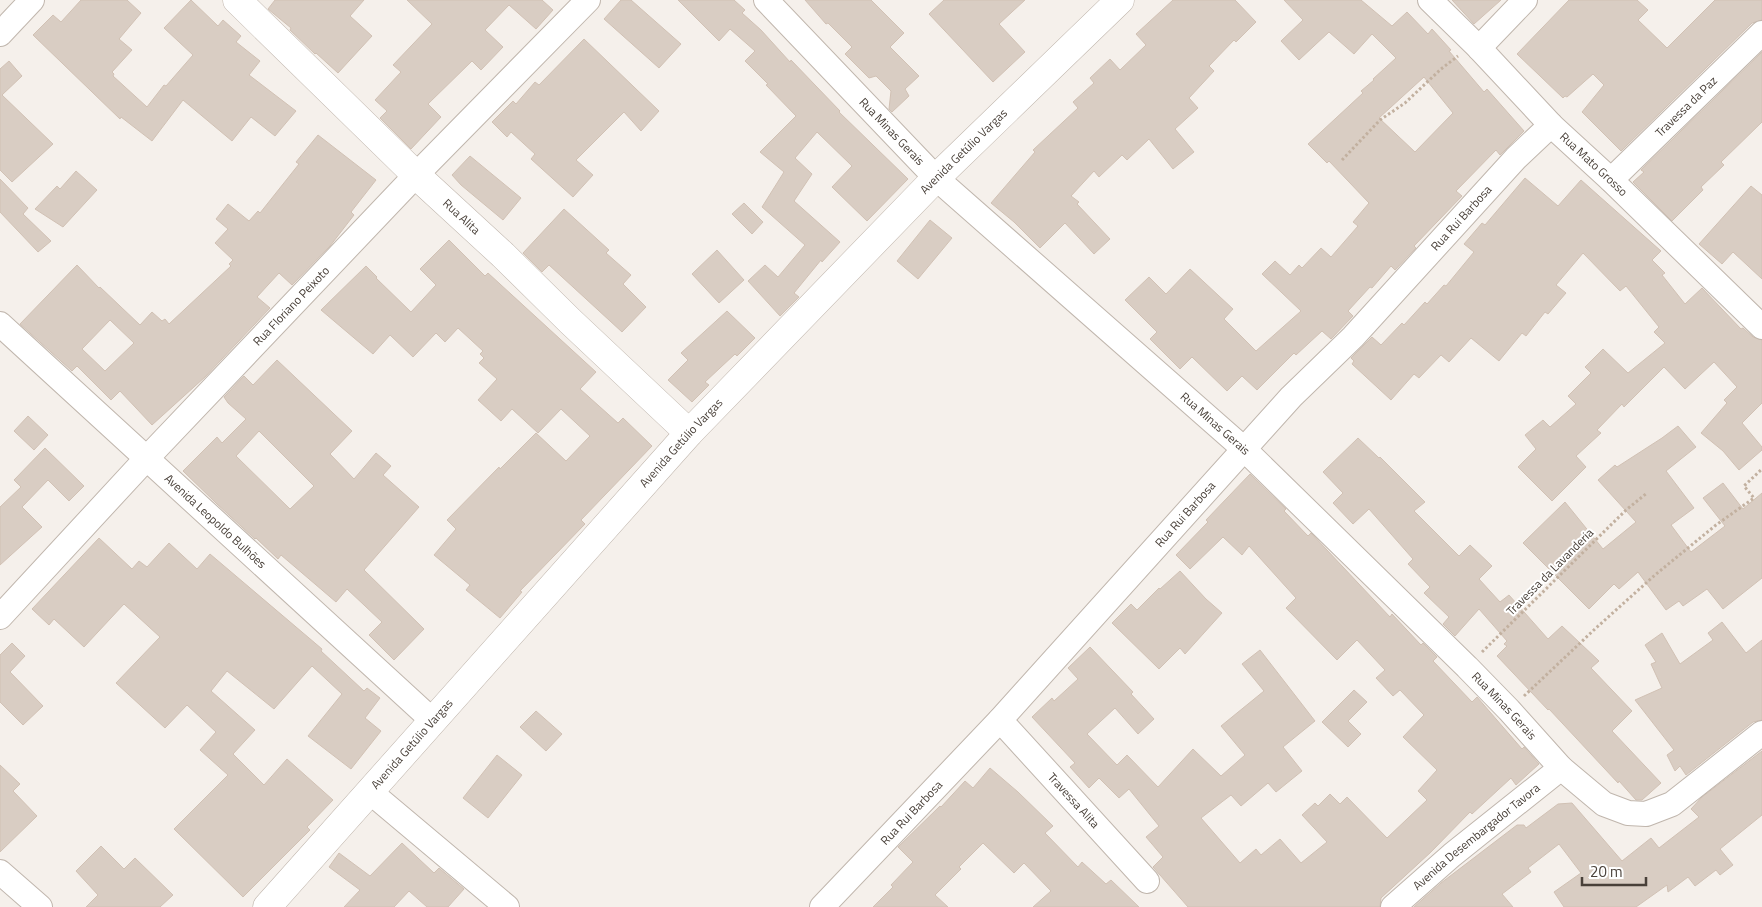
<svg xmlns="http://www.w3.org/2000/svg" width="1762" height="907" font-family="'Titillium Web',sans-serif">
<rect width="100%" height="100%" fill="#f5f0eb"/>
<!-- building -->
<path fill="#d9cdc3" stroke="#d1c1b4" fill-rule="evenodd" d="M81,0H127L141,13L119,39L132,50L112,72L114,74L113,76L147,107L164,85L166,86L193,55L164,28L191,0L218,26L223,20L241,36L236,42L260,61L249,75L296,111L275,136L251,117L232,141L183,100L152,141L121,117L120,119L33,35L53,15L61,22Z
M275,0H364L350,16L372,36L338,73L316,53L315,54L290,30L291,28L268,9Z
M407,0H542L553,10L536,29L509,5L485,30L503,47L481,70L472,61L428,104L441,117L411,149L380,118L387,111L375,100L401,72L393,65L432,24Z
M621,0H631L681,44L659,68L604,19Z
M678,0H734L745,10L742,13L761,30L790,62L791,60L840,111L839,112L908,179L867,221L832,187L852,166L817,132L795,158L812,174L794,201L840,242L822,262L821,260L794,293L799,297L780,316L748,281L765,265L778,277L805,245L762,207L784,172L760,152L796,116L766,85L768,84L745,61L755,51L730,29L719,41Z
M805,0H871L904,33L890,47L919,76L905,89L909,96L892,112L889,109L891,91L876,76L869,78L845,54L852,47L828,23L826,24Z
M944,0H1025L999,24L1025,52L993,82L929,14Z
M1173,0H1235L1256,22L1236,42L1234,40L1209,66L1214,71L1189,98L1198,108L1175,129L1194,152L1173,169L1149,139L1127,160L1122,155L1099,177L1094,171L1071,196L1079,202L1077,204L1110,239L1094,254L1065,223L1040,248L1014,222L991,203L1035,152L1033,150L1078,108L1073,102L1094,83L1090,78L1110,59L1120,70L1146,45L1136,34Z
M1284,0H1361L1392,26L1407,12L1428,34L1432,29L1451,50L1449,51L1484,92L1487,89L1524,131L1500,155L1496,150L1456,191L1462,196L1414,246L1416,248L1395,270L1391,266L1372,288L1370,287L1348,311L1353,316L1331,339L1322,331L1296,355L1294,353L1257,390L1242,376L1227,391L1192,357L1180,369L1150,339L1157,332L1125,300L1149,277L1166,294L1190,269L1233,309L1224,319L1256,351L1301,311L1262,274L1275,261L1290,275L1299,265L1302,268L1321,248L1331,257L1358,226L1353,222L1369,203L1329,161L1327,163L1308,144L1363,93L1361,91L1374,80L1373,79L1396,58L1372,34L1354,54L1329,32L1299,60L1281,41L1303,20ZM1424,77L1453,113L1415,152L1379,118Z
M1452,0H1501L1474,24Z
M1569,0H1637L1648,10L1638,20L1667,48L1715,0H1762V20L1752,23L1621,151L1582,112L1604,85L1593,74L1567,97L1565,96L1563,98L1517,54Z
M584,39L659,111L641,131L624,112L576,160L593,175L573,197L531,159L535,154L511,132L507,137L492,122L513,101L516,104L535,82L539,85Z
M1762,52V122L1721,162L1724,165L1701,187L1703,190L1672,221L1633,182L1644,172L1641,170Z
M9,61L22,76L2,95L53,144L12,182L0,170V69Z
M318,135L376,180L351,212L354,215L330,246L292,285L279,273L257,297L270,308L205,377L152,425L120,391L111,400L77,366L72,371L20,324L77,265L99,288L100,287L140,325L152,312L162,321L165,319L169,324L231,266L229,264L233,260L215,243L228,229L216,219L228,204L249,221L258,211L260,213L299,164L296,162ZM110,320L134,343L105,371L82,349Z
M470,156L521,198L503,220L461,185L452,175Z
M76,171L97,190L63,227L35,209L57,186L60,189Z
M1525,178L1558,206L1581,180L1661,251L1652,260L1665,273L1662,275L1685,304L1702,288L1741,329L1743,328L1753,337L1762,340V403L1742,423L1762,447V450L1739,470L1723,451L1701,433L1727,403L1724,400L1737,387L1714,362L1685,389L1664,367L1624,407L1622,404L1597,430L1601,433L1576,456L1586,467L1552,501L1518,467L1536,449L1525,435L1543,420L1550,427L1576,404L1568,396L1591,373L1585,367L1603,349L1628,373L1665,343L1654,332L1659,327L1626,286L1620,291L1583,253L1556,285L1566,293L1548,314L1545,312L1526,336L1522,333L1499,361L1471,338L1449,362L1441,355L1419,378L1414,374L1391,400L1352,364L1354,361L1351,358L1372,337L1381,345L1402,323L1404,325L1425,302L1427,304L1444,285L1446,286L1474,252L1464,244L1482,223L1485,225Z
M0,179L28,208L23,214L51,241L38,252L0,212Z
M1751,186L1762,195V279L1733,252L1722,264L1699,244Z
M744,203L763,222L752,234L732,214Z
M564,209L609,250L606,253L631,275L623,284L646,307L622,332L549,265L542,272L523,253Z
M930,220L952,238L918,279L897,261Z
M449,240L485,276L488,273L596,372L580,389L618,423L623,418L652,446L581,520L585,524L520,591L522,592L500,618L466,590L470,585L434,555L456,529L447,520L499,467L500,469L536,433L566,461L590,436L561,409L538,433L512,409L501,421L478,400L497,379L479,363L484,358L480,354L483,351L458,328L445,342L436,333L413,357L390,335L373,354L321,310L366,266L377,277L376,278L411,312L436,285L420,269Z
M717,250L744,280L719,303L692,274Z
M727,311L755,338L737,356L735,354L705,382L709,385L692,402L668,380L688,360L681,353Z
M277,360L352,431L330,454L354,479L376,453L391,466L383,475L419,507L364,570L424,629L394,660L369,635L382,622L347,589L336,602L281,555L278,559L256,538L255,539L217,504L183,471L217,437L222,443L246,419L228,403L224,397L244,376L253,385ZM259,431L314,486L290,509L236,456Z
M28,416L48,435L34,450L14,431Z
M1678,426L1696,447L1666,471L1694,508L1671,525L1691,552L1725,526L1703,498L1723,483L1743,509L1762,493V578L1723,609L1707,589L1683,606L1679,601L1666,610L1638,572L1619,589L1614,584L1589,609L1523,543L1565,502L1603,549L1636,522L1598,480L1615,465L1617,467L1662,438Z
M1358,438L1379,458L1380,457L1425,502L1414,511L1459,556L1470,545L1492,566L1479,579L1500,602L1509,595L1548,639L1562,626L1599,661L1591,668L1632,711L1612,731L1661,783L1642,800H1636L1619,781L1618,783L1549,709L1548,710L1497,656L1507,646L1504,644L1507,641L1479,609L1455,636L1443,624L1449,617L1424,593L1430,587L1408,564L1413,559L1369,509L1353,524L1333,503L1343,493L1323,472Z
M45,448L84,486L69,501L48,480L22,507L42,527L0,565V507L21,487L14,480Z
M1250,474L1286,509L1284,511L1308,536L1311,533L1390,617L1392,614L1421,645L1423,643L1437,657L1433,661L1472,702L1477,697L1522,749L1524,747L1539,764L1516,785L1511,778L1472,814L1470,812L1431,852L1381,898L1380,907H1188L1153,867L1163,857L1146,837L1159,826L1129,789L1119,798L1099,778L1089,788L1070,767L1075,763L1032,717L1052,698L1054,701L1078,679L1068,668L1090,647L1133,692L1131,694L1154,719L1138,734L1115,708L1087,734L1117,765L1127,755L1158,787L1193,749L1221,776L1245,755L1221,726L1264,691L1242,664L1260,650L1315,721L1283,747L1302,771L1276,792L1268,783L1241,806L1231,795L1201,818L1240,863L1256,849L1261,855L1280,839L1301,863L1327,842L1302,815L1315,803L1318,806L1330,794L1340,804L1347,797L1387,838L1427,800L1418,791L1437,770L1403,737L1424,715L1400,690L1393,696L1376,678L1385,670L1357,640L1337,660L1286,608L1296,598L1249,546L1242,555L1223,537L1190,569L1176,555L1208,522L1206,520Z
M99,538L132,569L139,561L147,567L169,543L197,569L210,554L322,649L321,651L364,691L367,688L380,698L365,718L381,731L351,769L308,736L342,694L312,666L274,709L227,671L211,691L255,730L233,754L264,785L287,759L333,800L307,827L310,830L243,897L174,829L228,775L200,750L216,732L187,705L165,728L116,683L160,637L124,604L84,647L54,619L49,625L32,609Z
M1180,571L1206,599L1222,613L1185,654L1180,648L1159,669L1112,623L1131,604L1137,610L1159,588L1160,589Z
M1722,622L1746,653L1762,640V720L1753,722L1686,775L1680,766L1675,771L1667,755L1674,750L1635,700L1662,688L1651,664L1656,662L1645,645L1662,633L1680,664L1713,640L1708,633Z
M12,643L25,656L10,672L43,706L23,725L0,702V655Z
M1354,690L1367,702L1348,721L1361,734L1348,747L1322,722Z
M536,711L562,734L546,751L520,727Z
M1762,751V815L1720,849L1733,865L1720,875L1716,870L1695,886L1688,877L1668,892L1667,885L1636,907H1564L1554,892L1581,873L1559,844L1528,868L1531,872L1502,894L1513,907H1414L1441,883L1517,825H1524L1526,828L1558,804L1572,803L1622,861L1651,838L1659,848L1699,817L1691,809L1702,797Z
M497,755L522,775L488,818L463,798Z
M0,765L20,784L13,791L37,816L0,852Z
M990,768L1018,792L1053,826L1045,833L1078,867L1082,862L1106,884L1111,880L1139,907H1033L1051,891L1024,863L1014,873L983,843L959,867L961,869L935,895L948,907H873L893,887L891,885L913,862L898,847L940,806L941,807L965,781L973,788Z
M402,843L434,873L439,868L464,889L448,907H427L409,891L394,907H344L360,890L329,867L339,853L370,876Z
M101,846L124,869L135,858L173,895L160,907H86L98,895L76,871Z"/>
<g fill="none" stroke-linecap="round" stroke-linejoin="round">
<!-- minor casing -->
<g stroke="#c0b6ad" stroke-width="26">
<g id="minor">
<path id="s1" d="M766,0L936,178L1244,449L1467,667L1509,710L1561,768L1604,804L1628,813L1646,814L1672,804L1762,733"/>
<path id="s2" d="M1430,0L1479,48L1551,125L1611,180L1762,327"/>
<path d="M0,34L32,0"/>
<path d="M1479,48L1525,0"/>
<path id="s3" d="M1611,180L1762,33"/>
<path id="s4" d="M0,324L432,720"/>
<path id="s5" d="M0,617L146,459L416,175L588,0"/>
<path id="s6" d="M1000,720L1147,881"/>
<path d="M369,791L507,907"/>
<path d="M0,872L40,907"/>
<path id="s7" d="M822,907L1000,720L1291,397L1353,337L1516,158L1551,125"/>
<path id="s8" d="M1393,907L1452,855L1561,768"/>
</g>
</g>
<!-- tertiary casing -->
<g stroke="#c0b6ad" stroke-width="29">
<g id="tertiary">
<path id="s9" d="M237,0L416,175L503,255L570,321L689,433"/>
<path id="s10" d="M267,907L689,433L936,178L1120,0"/>
</g>
</g>
<!-- path -->
<path stroke="#c2b09f" stroke-width="3" stroke-dasharray="2.5 2.5" stroke-linecap="butt" d="M1342,160L1380,120L1405,103L1441,69L1458,56
M1482,652L1626,510L1647,493
M1524,696L1596,628L1655,575L1716,525L1754,498L1744,486L1762,469"/>
<!-- minor -->
<use href="#minor" stroke="#fff" stroke-width="24"/>
<!-- tertiary -->
<use href="#tertiary" stroke="#fff" stroke-width="28"/>
</g>
<g text-anchor="middle" stroke-width="4" stroke-linejoin="round" paint-order="stroke">
<!-- street labels -->
<g font-size="12" fill="#494039" stroke="#fff">
<text dy="4" stroke="none"><textPath href="#s3" startOffset="105">Travessa da Paz</textPath></text>
<text dy="4" stroke="none"><textPath href="#s1" startOffset="182">Rua Minas Gerais</textPath></text>
<text dy="4" stroke="none"><textPath href="#s10" startOffset="1028">Avenida Getúlio Vargas</textPath></text>
<text dy="4" stroke="none"><textPath href="#s2" startOffset="232">Rua Mato Grosso</textPath></text>
<text dy="4" stroke="none"><textPath href="#s9" startOffset="312">Rua Alita</textPath></text>
<text dy="4" stroke="none"><textPath href="#s7" startOffset="940">Rua Rui Barbosa</textPath></text>
<text dy="4" stroke="none"><textPath href="#s5" startOffset="426">Rua Floriano Peixoto</textPath></text>
<text dy="4" stroke="none"><textPath href="#s1" startOffset="618">Rua Minas Gerais</textPath></text>
<text dy="4" stroke="none"><textPath href="#s10" startOffset="622">Avenida Getúlio Vargas</textPath></text>
<text dy="4" stroke="none"><textPath href="#s7" startOffset="535">Rua Rui Barbosa</textPath></text>
<text dy="4" stroke="none"><textPath href="#s4" startOffset="292">Avenida Leopoldo Bulhões</textPath></text>
<text transform="translate(1550 572) rotate(-45)" y="4">Travessa da Lavanderia</text>
<text dy="4" stroke="none"><textPath href="#s1" startOffset="1022">Rua Minas Gerais</textPath></text>
<text dy="4" stroke="none"><textPath href="#s10" startOffset="218">Avenida Getúlio Vargas</textPath></text>
<text dy="4" stroke="none"><textPath href="#s6" startOffset="109">Travessa Alita</textPath></text>
<text dy="4" stroke="none"><textPath href="#s7" startOffset="130">Rua Rui Barbosa</textPath></text>
<text dy="4" stroke="none"><textPath href="#s8" startOffset="109">Avenida Desembargador Tavora</textPath></text>
</g>
</g>
<!-- scale -->
<path d="M1582 877v8h64v-8" fill="none" stroke="#494039" stroke-width="2.5"/>
<text x="1590" y="877" font-size="15" fill="#494039" stroke="#ffffff" stroke-width="4" paint-order="stroke">20 m</text>
</svg>
